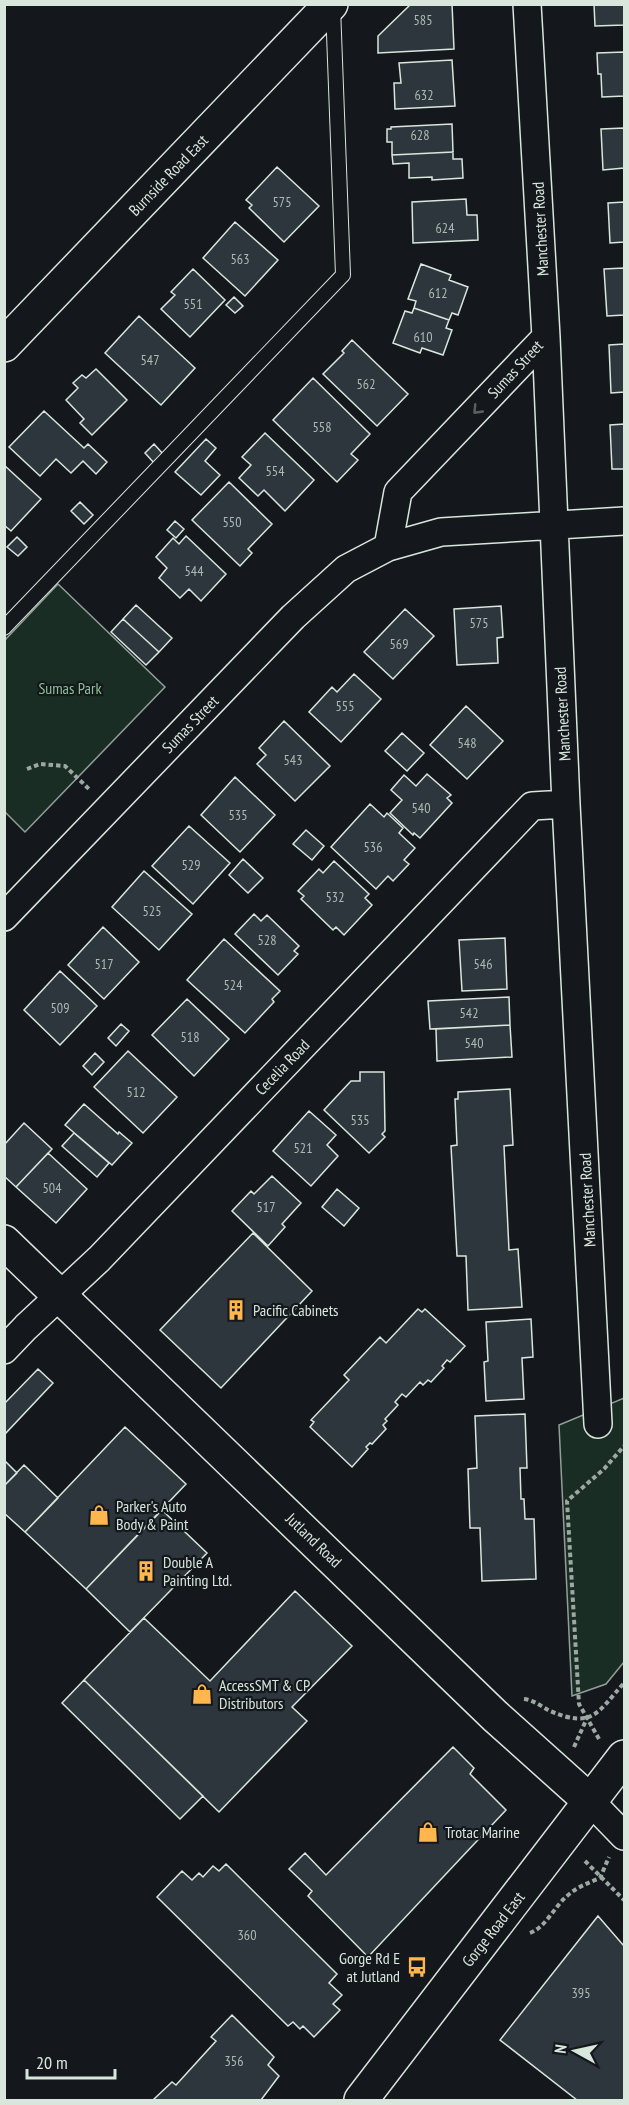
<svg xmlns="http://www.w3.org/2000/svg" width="629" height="2105" font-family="'PT Sans Narrow',sans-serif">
<rect width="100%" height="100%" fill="#14181c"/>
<!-- green -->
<path fill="#1a2d24" stroke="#939e99" stroke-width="1.5" d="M58,584L165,687L25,832L5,812V640Z
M624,1398V1662L606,1684L572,1696L559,1425Z"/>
<!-- building -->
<path fill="#2c363c" stroke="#d8e6dc" stroke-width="1.5" d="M411,4H452L454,49L378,53V36Z
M594,4H624V25L595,26Z
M624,52V96L602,97L601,74H598L597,53Z
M452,60L455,106L395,109L394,83H401L399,63Z
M452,124L453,152L392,155V142H387V129H391V127Z
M624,128V168L603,170L601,129Z
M453,152V159H462L463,178L432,180V177L409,178V163L393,164L392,155Z
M277,167L319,206L284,242L249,208L252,205L246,200Z
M466,199L467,215H477L478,240L413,243L412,202Z
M624,202V242L610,243L608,203Z
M235,222L278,260L245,296L203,258Z
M421,264L451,275L449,280L468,287L458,315L452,313L449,320L414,308L416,301L408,299Z
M624,268V315L607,316L604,269Z
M193,269L225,300L190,337L161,309L175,295L171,292Z
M234,297L243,306L235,313L226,305Z
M414,308L449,320L446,328L452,330L443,355L422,348L420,353L393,343L405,311L412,313Z
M139,316L195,368L161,405L105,353Z
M352,340L408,394L377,426L323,374L344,353L342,351Z
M624,344V392L611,393L609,345Z
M96,369L127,400L92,435L80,423L84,419L66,400L78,388L73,383L82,375L86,378Z
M313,378L370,434L351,454L358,460L337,482L273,420Z
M44,411L84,448L88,444L107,462L96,474L83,461L71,473L56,459L40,476L9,447Z
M624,424V469H612L610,425Z
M265,433L314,480L285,511L264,490L258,496L239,478L251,465L242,457Z
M206,439L216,448L205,461L220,475L201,495L175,472Z
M154,444L164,455L155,464L145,453Z
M4,465L41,499L11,531L4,525Z
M229,482L272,524L248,549L252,553L240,566L192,520Z
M80,502L93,515L84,524L71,511Z
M175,521L184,529L176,538L167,530Z
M186,536L226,574L201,601L189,589L180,598L159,578L167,568L156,557L173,538L179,544Z
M17,537L27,547L18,556L7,547Z
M136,605L172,638L159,652L123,619Z
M501,606L503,637L497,638L498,663L457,665L454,609Z
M405,609L434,636L393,679L364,652Z
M123,619L159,652L146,665L111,632Z
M354,674L381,699L341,742L309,712L332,687L337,692Z
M466,706L503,741L467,779L430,745Z
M284,721L330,766L295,801L257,764L266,755L259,748Z
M402,733L424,753L407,771L385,751Z
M427,774L451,795L447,798L452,803L420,838L414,833L413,835L390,813L402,800L391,790L404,775L416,786Z
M235,777L275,815L240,852L201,815Z
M370,804L384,817L387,813L403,828L399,833L415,848L404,860L409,864L393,881L388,876L376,889L331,847Z
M189,826L230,863L193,904L152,866Z
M306,830L324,846L312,860L293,844Z
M243,859L263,878L248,893L229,875Z
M334,861L369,894L365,898L372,905L344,935L336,927L333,930L301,899L304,896L298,891L319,869L323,873Z
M144,871L192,914L159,950L112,907Z
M254,914L261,921L267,915L299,946L294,951L298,954L278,975L235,934Z
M103,927L139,962L104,999L68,965Z
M505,938L507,989L462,991L459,940Z
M224,939L280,991L272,999L274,1002L245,1033L187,980Z
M60,971L97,1006L60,1045L24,1010Z
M509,997L510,1025L430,1029L428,1001Z
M187,999L229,1039L194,1076L152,1035Z
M121,1024L129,1031L116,1046L108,1038Z
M510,1025L512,1057L437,1061L436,1029Z
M128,1051L177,1097L143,1133L94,1087Z
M95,1053L104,1062L92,1075L83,1066Z
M360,1072H384L385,1131L382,1134L385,1137L369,1153L324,1110L351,1081H360Z
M510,1089L513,1145L504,1146L509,1250L518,1249L522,1307L468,1310L466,1256H457L451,1146L457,1145L455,1099H458V1092Z
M84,1104L118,1134L119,1132L132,1143L112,1165L65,1125Z
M309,1111L336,1135L327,1145L338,1156L311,1186L273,1151Z
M24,1123L52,1149L16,1187L4,1176V1145Z
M74,1133L109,1163L97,1177L62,1146Z
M48,1153L87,1189L56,1223L16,1187Z
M272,1176L301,1203L282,1224L285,1227L268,1246L232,1211L251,1191L254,1194Z
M337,1189L359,1208L344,1226L322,1207Z
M253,1233L312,1291L221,1388L160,1330Z
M418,1309L422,1312L425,1309L465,1346L450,1362L447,1360L442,1366L444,1368L431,1382L428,1380L423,1385L420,1382L406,1397L402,1394L395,1402L398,1405L385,1419L387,1421L383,1425L386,1429L372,1444L370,1443L366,1447L368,1449L352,1467L310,1427L314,1422L311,1420L349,1380L344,1375L380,1337L386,1343Z
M531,1319L533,1357L522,1358L524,1399L486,1401L484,1362L488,1361L486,1322Z
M38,1369L53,1383L4,1435V1404Z
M525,1414L527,1468H520L521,1499H524L525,1519H534L536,1579L482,1581L480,1528H470L468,1469L477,1468L475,1416Z
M125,1427L186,1484L86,1589L25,1532Z
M4,1460L17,1473L4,1486Z
M24,1465L58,1498L25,1532L4,1513V1486Z
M162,1510L207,1553L130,1632L86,1589Z
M295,1591L352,1646L292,1707L307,1721L219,1812L84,1680L144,1618L210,1681Z
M84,1680L203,1796L180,1819L62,1703Z
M453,1747L474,1768L470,1774L506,1810L368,1957L308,1896L312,1891L289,1869L305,1853L326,1875Z
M226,1864L337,1974L329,1983L342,1995L333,2004L340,2010L314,2037L303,2026L300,2029L293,2022L288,2026L157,1897L182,1871L192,1880L199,1873L203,1877L213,1866L219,1871Z
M598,1916L624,1946V2100H577L500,2040Z
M232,2015L274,2057L268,2065L279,2076L261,2100H153L172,2082L176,2085L216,2041L211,2037Z"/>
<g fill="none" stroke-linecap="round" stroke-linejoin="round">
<!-- service casing -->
<g stroke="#d8e6dc" stroke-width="16">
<path id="service" d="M4,628L343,275L333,7"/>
</g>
<!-- minor casing -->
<g stroke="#d8e6dc" stroke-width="30">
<path id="minor" d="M527,4L546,337L566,804L598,1424
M388,547L398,492L546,337
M4,917L293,617L346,569L388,547L441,532L624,521
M4,1350L26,1327L99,1259L532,806L566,804
M591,1802L624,1836"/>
</g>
<!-- tertiary casing -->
<g stroke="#d8e6dc" stroke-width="36">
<path id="tertiary" d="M4,1242L495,1716L591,1802"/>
</g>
<!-- secondary casing -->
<g stroke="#d8e6dc" stroke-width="36">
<path id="secondary" d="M4,345L331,4
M361,2100L624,1757"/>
</g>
<!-- path -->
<path stroke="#9da8a2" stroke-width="4" stroke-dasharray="4.5 3" stroke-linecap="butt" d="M27,769L40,764L65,766L90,790
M524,1699C534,1700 542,1707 550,1711C593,1729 597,1713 624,1683
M599,1739L579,1704L567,1501L604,1469L624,1446
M574,1747L587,1718
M585,1861L624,1900
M530,1933C546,1927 554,1907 567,1896C577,1887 588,1883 600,1878L609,1857"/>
<!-- service -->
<use href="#service" stroke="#14181c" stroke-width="14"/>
<!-- minor -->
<use href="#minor" stroke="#14181c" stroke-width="27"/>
<!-- tertiary -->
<use href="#tertiary" stroke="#14181c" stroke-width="33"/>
<!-- secondary -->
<use href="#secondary" stroke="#14181c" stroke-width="33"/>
</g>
<!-- one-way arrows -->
<defs><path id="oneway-chevron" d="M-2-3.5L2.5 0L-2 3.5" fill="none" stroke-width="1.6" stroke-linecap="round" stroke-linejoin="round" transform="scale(1.5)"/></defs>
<use stroke="#59605f" href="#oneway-chevron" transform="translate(477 410) rotate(134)"/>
<!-- icons -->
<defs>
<g id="building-bare" transform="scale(1.62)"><path d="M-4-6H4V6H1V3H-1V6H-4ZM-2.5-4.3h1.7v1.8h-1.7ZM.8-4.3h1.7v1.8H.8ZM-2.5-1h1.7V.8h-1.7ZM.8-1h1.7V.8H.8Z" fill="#ffb74d" stroke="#14181c" stroke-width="2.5" paint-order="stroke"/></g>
<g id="shop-bare" transform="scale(1.62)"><path d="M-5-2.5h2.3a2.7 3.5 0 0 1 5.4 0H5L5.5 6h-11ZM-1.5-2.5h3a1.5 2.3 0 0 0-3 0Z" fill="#ffb74d" stroke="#14181c" stroke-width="2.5" paint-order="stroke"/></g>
<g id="bus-bare" transform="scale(1.62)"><path d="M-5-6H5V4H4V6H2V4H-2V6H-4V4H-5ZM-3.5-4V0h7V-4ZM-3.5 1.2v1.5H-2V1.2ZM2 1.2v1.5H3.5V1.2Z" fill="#ffb74d" stroke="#14181c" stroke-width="2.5" paint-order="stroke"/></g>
</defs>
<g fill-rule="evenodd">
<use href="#building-bare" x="236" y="1310"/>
<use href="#shop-bare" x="99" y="1515"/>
<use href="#building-bare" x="146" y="1571"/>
<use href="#shop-bare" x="202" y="1694"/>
<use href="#shop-bare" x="428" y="1832"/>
<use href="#bus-bare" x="417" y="1967"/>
</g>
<g text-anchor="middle" stroke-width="4.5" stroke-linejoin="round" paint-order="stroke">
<!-- number labels -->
<g font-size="14" fill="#adbab4">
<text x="423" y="25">585</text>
<text x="424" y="100">632</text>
<text x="420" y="140">628</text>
<text x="282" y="207">575</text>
<text x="445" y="233">624</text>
<text x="240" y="264">563</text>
<text x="438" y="298">612</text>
<text x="193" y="309">551</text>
<text x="423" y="342">610</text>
<text x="150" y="365">547</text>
<text x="366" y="389">562</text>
<text x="322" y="432">558</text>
<text x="275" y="476">554</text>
<text x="232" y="527">550</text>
<text x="194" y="576">544</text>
<text x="479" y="628">575</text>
<text x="399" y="649">569</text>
<text x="345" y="711">555</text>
<text x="467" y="748">548</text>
<text x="293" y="765">543</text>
<text x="421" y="813">540</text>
<text x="238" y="820">535</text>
<text x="373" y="852">536</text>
<text x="191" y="870">529</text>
<text x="335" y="902">532</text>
<text x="152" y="916">525</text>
<text x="267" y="945">528</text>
<text x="104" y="969">517</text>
<text x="483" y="969">546</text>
<text x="233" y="990">524</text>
<text x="60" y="1013">509</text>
<text x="469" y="1018">542</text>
<text x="190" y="1042">518</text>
<text x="474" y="1048">540</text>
<text x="136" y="1097">512</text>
<text x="360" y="1125">535</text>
<text x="303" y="1153">521</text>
<text x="52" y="1193">504</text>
<text x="266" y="1212">517</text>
<text x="247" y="1940">360</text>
<text x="581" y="1998">395</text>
<text x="234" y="2066">356</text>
</g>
<!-- street labels -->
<g font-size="16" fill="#d8e6dc" stroke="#14181c">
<text transform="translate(168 175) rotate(-46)" y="6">Burnside Road East</text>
<text transform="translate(540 229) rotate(-93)" y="6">Manchester Road</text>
<text transform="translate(515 369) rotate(-47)" y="6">Sumas Street</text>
<text transform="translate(562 714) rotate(-93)" y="6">Manchester Road</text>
<text transform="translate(190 724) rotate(-46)" y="6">Sumas Street</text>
<text transform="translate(282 1067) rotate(-46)" y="6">Cecelia Road</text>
<text transform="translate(587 1200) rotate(-93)" y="6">Manchester Road</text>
<text transform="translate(314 1540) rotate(44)" y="6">Jutland Road</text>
<text transform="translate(493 1929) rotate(-52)" y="6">Gorge Road East</text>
</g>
<!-- park labels -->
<g font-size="16" fill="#8ac095" stroke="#14181c">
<text x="70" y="694">Sumas Park</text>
</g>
<!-- poi labels -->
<g font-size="16" fill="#d8e6dc" stroke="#14181c" text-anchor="start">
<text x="253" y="1316">Pacific Cabinets</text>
<text x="116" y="1512">Parker's Auto<tspan x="116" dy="18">Body &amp; Paint</tspan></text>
<text x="163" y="1568">Double A<tspan x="163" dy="18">Painting Ltd.</tspan></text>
<text x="219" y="1691">AccessSMT &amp; CP<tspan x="219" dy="18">Distributors</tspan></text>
<text x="445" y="1838">Trotac Marine</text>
<text x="400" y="1964" text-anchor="end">Gorge Rd E<tspan x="400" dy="18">at Jutland</tspan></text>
</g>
</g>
<!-- border -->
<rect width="629" height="2105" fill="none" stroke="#d8e6dc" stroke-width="12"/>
<!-- north arrow -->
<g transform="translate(575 2051) rotate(278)" stroke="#14181c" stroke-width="4.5" paint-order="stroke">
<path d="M0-4.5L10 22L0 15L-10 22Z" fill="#d8e6dc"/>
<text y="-9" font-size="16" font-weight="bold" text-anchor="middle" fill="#d8e6dc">N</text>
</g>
<!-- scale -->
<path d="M27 2069v9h88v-9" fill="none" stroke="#d8e6dc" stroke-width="3"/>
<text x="36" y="2069" font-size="18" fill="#d8e6dc" stroke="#14181c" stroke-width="4.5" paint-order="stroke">20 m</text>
</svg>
